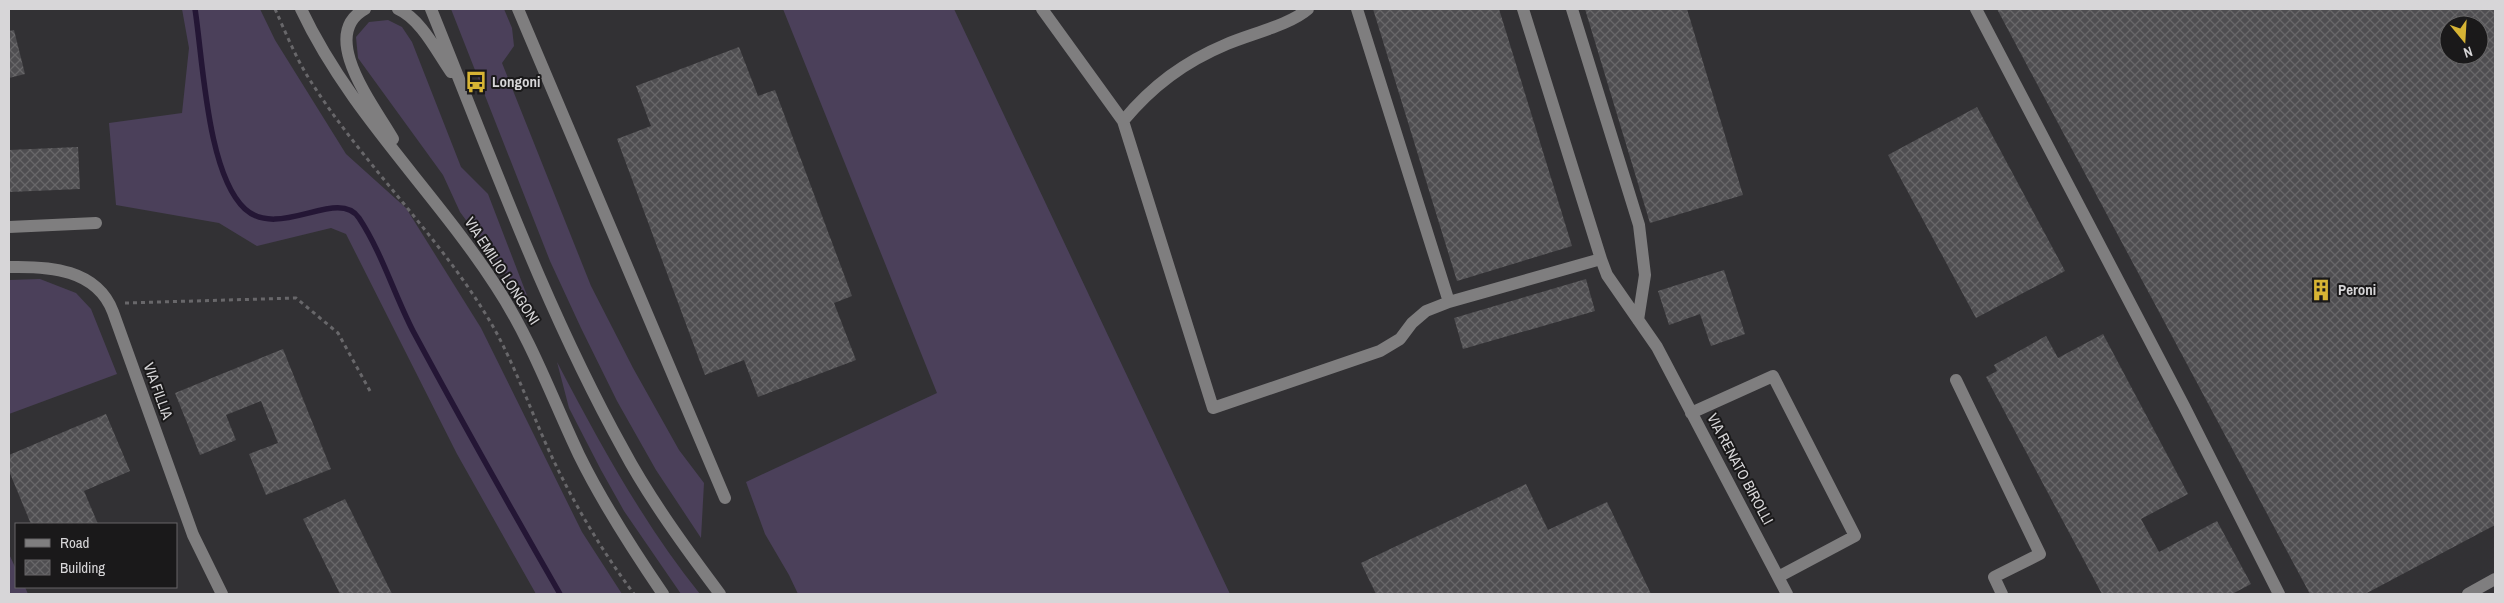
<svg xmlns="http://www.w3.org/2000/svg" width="2504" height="603" font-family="'Archivo Narrow',sans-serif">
<defs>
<pattern id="building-cross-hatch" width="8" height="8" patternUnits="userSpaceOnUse" patternTransform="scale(1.25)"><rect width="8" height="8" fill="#4f4e51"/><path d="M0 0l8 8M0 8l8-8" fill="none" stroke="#686769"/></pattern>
</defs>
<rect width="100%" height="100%" fill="#323134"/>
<!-- grass -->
<path fill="#4b405a" d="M182,9H260L275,40L346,154L406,208L481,328L582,532L622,594H536L457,454L346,234L331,228L257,246L219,223L116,205L109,123L182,113L189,48Z
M451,9H504L512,28L514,46L502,63L591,286L633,368L679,450L704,483L701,538L656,470L617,401L581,328L550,261Z
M783,9H954L1230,594H798L789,575L765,534L746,482L937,393Z
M388,20L402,27L412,42L461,167L488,194L533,311L460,212L443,175L358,58L356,37L369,22Z
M40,279L76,293L91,309L117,374L9,414V280Z
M557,362C599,442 643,523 700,594H681L624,511L601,470L569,408Z
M9,554L16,569V587H25L28,594H9Z"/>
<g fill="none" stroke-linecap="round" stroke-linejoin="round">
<!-- stream -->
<path stroke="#241635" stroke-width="5.5" d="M195,9C203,60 207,174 245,209C279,240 338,187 359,218C382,253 394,294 413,331C461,420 510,507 560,594"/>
</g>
<!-- building -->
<path fill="url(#building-cross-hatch)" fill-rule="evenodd" d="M1373,9H1499L1572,246L1457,281Z
M1585,9H1687L1743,195L1650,223Z
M1997,9H2495V525L2365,594H2310ZM2449,25H2479V55H2449Z
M14,30L25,74L9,78V31Z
M739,47L758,96L775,90L852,296L834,303L856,360L758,397L744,360L705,375L617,139L651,126L636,86Z
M1977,107L2065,271L1976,318L1888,155Z
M78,147L80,189L9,192V150Z
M1724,270L1745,334L1711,346L1700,314L1669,325L1658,291Z
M1586,279L1595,311L1463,349L1454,318Z
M2103,334L2188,494L2141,519L2159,552L2217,521L2251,584L2232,594H2102L1986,377L1997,371L1994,365L2046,336L2058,358Z
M283,349L331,469L266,495L249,454L278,443L261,401L226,415L236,440L200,455L175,393Z
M106,414L130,471L84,491L98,524H31L9,471V455Z
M1526,484L1548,530L1607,502L1651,594H1376L1361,563Z
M345,499L392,594H340L303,519Z"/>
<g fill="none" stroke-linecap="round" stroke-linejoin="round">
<!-- path -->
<path stroke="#68676a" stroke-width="3" stroke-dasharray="4 4" stroke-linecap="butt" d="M275,9C285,31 295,56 308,77C361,162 436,232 488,318C514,361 530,410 551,455C574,504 602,551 634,594
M125,303L296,298L338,333L370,391"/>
<!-- minor -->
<path stroke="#7f7e7f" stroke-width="12" d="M301,9C350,113 434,190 496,286C531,339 552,398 579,455C603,504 633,550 663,594
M365,9C317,35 375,107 393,139
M398,9C421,19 437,52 451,72
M431,9C491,157 545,308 623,449C649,498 687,550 720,594
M518,9L725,498
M1042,9L1123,121L1213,408L1380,351L1400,339L1412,323L1426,311L1449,302
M1357,9L1449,302L1601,259L1523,9
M1572,9L1639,225L1645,275L1638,320
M1976,9L2184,406L2279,594
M1123,121C1152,86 1184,62 1227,44C1250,34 1290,25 1308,9
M9,227L96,223
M1601,259L1607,275L1657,347L1787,594
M9,267C49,266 97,269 113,312L193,535L222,594
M1956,380L2040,554L1994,577L2002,594
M1691,413L1773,376L1855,536L1778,577
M2468,594L2495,579"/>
</g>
<!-- icons -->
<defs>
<g id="bus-bare" transform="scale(1.725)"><path d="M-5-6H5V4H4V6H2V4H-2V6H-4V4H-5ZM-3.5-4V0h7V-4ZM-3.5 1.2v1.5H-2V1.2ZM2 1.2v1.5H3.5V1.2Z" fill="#d7b434" stroke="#1a191a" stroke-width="2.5" paint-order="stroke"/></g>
<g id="building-bare" transform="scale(1.725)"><path d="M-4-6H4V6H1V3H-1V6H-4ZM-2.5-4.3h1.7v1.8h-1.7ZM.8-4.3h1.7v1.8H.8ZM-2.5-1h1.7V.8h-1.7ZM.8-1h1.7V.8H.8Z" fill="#d7b434" stroke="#1a191a" stroke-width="2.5" paint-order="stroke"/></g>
</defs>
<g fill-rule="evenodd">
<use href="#bus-bare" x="476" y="82"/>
<use href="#building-bare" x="2321" y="290"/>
</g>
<g text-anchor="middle" stroke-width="4" stroke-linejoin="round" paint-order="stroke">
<!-- poi labels -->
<g font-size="15" font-weight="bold" fill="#d7d6d8" stroke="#1a191a" text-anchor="start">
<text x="492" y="87">Longoni</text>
<text x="2338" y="295">Peroni</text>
</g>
<!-- street labels -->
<g font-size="15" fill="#d7d6d8" stroke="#1a191a">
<text transform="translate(502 271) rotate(57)" y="5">VIA EMILIO LONGONI</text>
<text transform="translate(158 391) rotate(70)" y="5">VIA FILLIA</text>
<text transform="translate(1740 469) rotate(62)" y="5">VIA RENATO BIROLLI</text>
</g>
</g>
<!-- border -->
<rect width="2504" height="603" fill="none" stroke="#d7d6d8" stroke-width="20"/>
<!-- legend -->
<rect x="15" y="523" width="162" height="65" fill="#1a191a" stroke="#666566"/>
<rect x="25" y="539" width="25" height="8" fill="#7f7e7f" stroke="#666566"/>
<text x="60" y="548" font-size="15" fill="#d7d6d8">Road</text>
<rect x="25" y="560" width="25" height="15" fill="url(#building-cross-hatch)" stroke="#666566"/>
<text x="60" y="573" font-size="15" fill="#d7d6d8">Building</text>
<!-- north arrow -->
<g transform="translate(2464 40) rotate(162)"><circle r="24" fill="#1a191a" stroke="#666566"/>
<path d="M0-4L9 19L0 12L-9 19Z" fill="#d7b434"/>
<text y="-8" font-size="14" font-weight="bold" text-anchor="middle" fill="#d7d6d8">N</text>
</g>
</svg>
